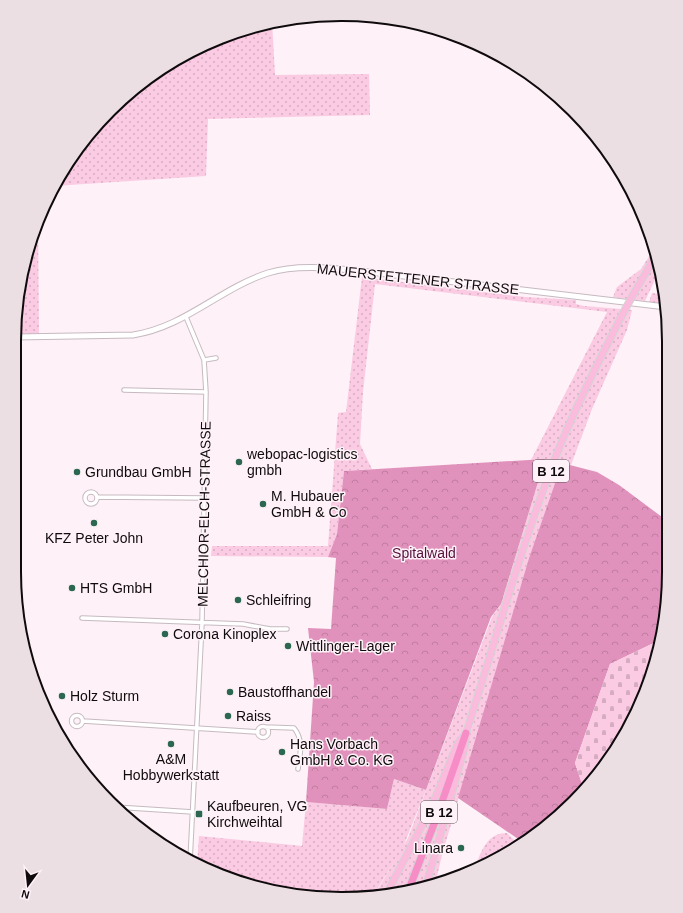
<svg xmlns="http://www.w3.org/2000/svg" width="683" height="913" font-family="Helvetica,sans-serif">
<defs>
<pattern id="grass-dots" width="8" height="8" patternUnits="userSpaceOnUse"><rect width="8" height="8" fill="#fbcae3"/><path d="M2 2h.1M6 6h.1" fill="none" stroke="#d6acc2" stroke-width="1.8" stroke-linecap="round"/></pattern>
<pattern id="forest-crowns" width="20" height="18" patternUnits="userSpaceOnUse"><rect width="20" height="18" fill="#e192bc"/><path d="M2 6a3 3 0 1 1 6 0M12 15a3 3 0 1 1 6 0" fill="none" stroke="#c07da0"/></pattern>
<pattern id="cemetery-stones" width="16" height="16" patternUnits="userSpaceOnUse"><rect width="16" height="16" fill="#fbcae3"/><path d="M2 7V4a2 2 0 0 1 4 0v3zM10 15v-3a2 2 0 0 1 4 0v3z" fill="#d6acc2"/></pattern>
</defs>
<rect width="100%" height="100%" fill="#fef1f7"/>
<!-- grass -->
<path fill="url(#grass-dots)" d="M272,22L275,75L369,74L370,115L208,119L206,176L54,186L82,142L159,69L216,39Z
M38,222L39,335H15C15,296 25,258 38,222Z
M653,250L655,255L632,293L638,294L656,261L659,271L645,301L613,297L617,287L641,269Z
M362,277L525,297L576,300V304L584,306L632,310L627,330L592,409L571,465L562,463L529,558L442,855L437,876L451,880L428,885C473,722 517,558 582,401L577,400L462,732L430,807L386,894L374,896L408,838L492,617L501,604L545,459L531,460L607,312L375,284L363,392L360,444L372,469L344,471L337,534L328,557L211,556L212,546H328L338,413L346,412Z
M652,293L665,295L666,305L649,302Z
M455,758L406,890L389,893Z
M394,779L426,790L403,847L373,896L363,898L277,893L197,865L199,836L302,846L306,802L387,809Z
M453,780L424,886L412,889Z
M507,833L515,841L514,849L475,868C481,851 487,833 507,833Z"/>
<!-- forest -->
<path fill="url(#forest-crowns)" d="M545,459L501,604L491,617L426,790L394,779L387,809L306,802L314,682L308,628L331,629L336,558L328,557L337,534L344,471Z
M562,463L597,472L619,485L666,520V614L660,640L610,664L575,763L584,790L573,803L524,843L458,798L529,558Z"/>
<!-- cemetery -->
<path fill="url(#cemetery-stones)" d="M660,640L652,677L625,735L584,790L575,763L610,664Z"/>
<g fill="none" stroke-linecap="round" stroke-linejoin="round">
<!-- street casing -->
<g stroke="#c6bac0" stroke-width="5.5">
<path id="street" d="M186,317L204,360L206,392L202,623L190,861
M204,360L216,358
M124,390L206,392
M85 498a6 6 0 1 1 12 0a6 6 0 1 1-12 0Z
M97,497L204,498
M82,618L243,624L270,629H287
M71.5 721a5.5 5.5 0 1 1 11 0a5.5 5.5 0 1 1-11 0Z
M83,721L258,732
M257.5 732a5.5 5.5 0 1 1 11 0a5.5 5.5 0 1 1-11 0Z
M265,727L294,728C304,740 300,755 298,769
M115,807L193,812"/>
</g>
<!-- secondary casing -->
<g stroke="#c6bac0" stroke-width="7">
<path id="secondary" d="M15,337L133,335C185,327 219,289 268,273C297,264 331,268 361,271L666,307"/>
</g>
<!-- primary casing -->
<g stroke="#d4d3d3" stroke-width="8">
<path id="primary" d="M634,293L655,257
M426,886L465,746L466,733C496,639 522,543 558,451C576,405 599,361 621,317
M387,893L431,808L458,743L464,736"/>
</g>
<!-- highway casing -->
<g stroke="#d4d3d3" stroke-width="9">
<path id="highway" d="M409,889L436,819L466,733"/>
</g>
<!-- street -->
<use href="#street" stroke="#fff" stroke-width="3.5"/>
<!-- secondary -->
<use href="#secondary" stroke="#fff" stroke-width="5"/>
<!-- primary -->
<use href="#primary" stroke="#fabbdd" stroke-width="6"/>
<!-- highway -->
<use href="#highway" stroke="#f78dc7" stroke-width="7"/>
<!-- primary-bridge casing -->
<g stroke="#d4d3d3" stroke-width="8" stroke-linecap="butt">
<path id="primary-bridge" d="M621,317L634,293"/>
</g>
<!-- primary-bridge -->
<use href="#primary-bridge" stroke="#fabbdd" stroke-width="6"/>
</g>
<!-- markers -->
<g fill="#2b6751" stroke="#fef1f7" stroke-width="1.5">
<circle cx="239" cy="462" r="4"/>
<circle cx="77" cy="472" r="4"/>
<circle cx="263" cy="504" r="4"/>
<circle cx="94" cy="523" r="4"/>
<circle cx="72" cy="588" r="4"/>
<circle cx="238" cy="600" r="4"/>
<circle cx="165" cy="634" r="4"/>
<circle cx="288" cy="646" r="4"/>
<circle cx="230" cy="692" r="4"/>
<circle cx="62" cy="696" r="4"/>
<circle cx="228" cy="716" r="4"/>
<circle cx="171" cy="744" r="4"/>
<circle cx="282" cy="752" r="4"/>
<rect x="195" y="810" width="8" height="8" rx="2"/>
<circle cx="461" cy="848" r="4"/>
</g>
<g text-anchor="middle" stroke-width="3" stroke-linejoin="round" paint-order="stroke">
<!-- shield labels -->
<g fill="#fef1f7" stroke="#575053" stroke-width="1">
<rect x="533" y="460" width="36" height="22" rx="3"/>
<rect x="421" y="801" width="36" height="22" rx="3"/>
</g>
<g font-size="13" font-weight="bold" fill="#0f0b0d">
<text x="551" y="476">B 12</text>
<text x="439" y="817">B 12</text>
</g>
<!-- street labels -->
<g font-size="14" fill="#0f0b0d" stroke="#fef1f7">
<text transform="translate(418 279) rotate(6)" y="5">MAUERSTETTENER STRASSE</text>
<text transform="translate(204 514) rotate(-89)" y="5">MELCHIOR-ELCH-STRASSE</text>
</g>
<!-- poi labels -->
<g font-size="14" fill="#0f0b0d" stroke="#fef1f7" text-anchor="start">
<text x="247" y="459">webopac-logistics<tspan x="247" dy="16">gmbh</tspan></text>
<text x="85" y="477">Grundbau GmbH</text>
<text x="271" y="501">M. Hubauer<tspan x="271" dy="16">GmbH &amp; Co</tspan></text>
<text x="94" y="543" text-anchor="middle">KFZ Peter John</text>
<text x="80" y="593">HTS GmbH</text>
<text x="246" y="605">Schleifring</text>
<text x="173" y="639">Corona Kinoplex</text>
<text x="296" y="651">Wittlinger-Lager</text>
<text x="238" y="697">Baustoffhandel</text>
<text x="70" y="701">Holz Sturm</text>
<text x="236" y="721">Raiss</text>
<text x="290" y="749">Hans Vorbach<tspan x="290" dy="16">GmbH &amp; Co. KG</tspan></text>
<text x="171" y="764" text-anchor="middle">A&amp;M<tspan x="171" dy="16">Hobbywerkstatt</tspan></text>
<text x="207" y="811">Kaufbeuren, VG<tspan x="207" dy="16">Kirchweihtal</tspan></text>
<text x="453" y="853" text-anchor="end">Linara</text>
</g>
<!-- park labels -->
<g font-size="14" fill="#56103c" stroke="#fef1f7">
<text x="424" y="558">Spitalwald</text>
</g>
</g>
<!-- crop -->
<path d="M0 0H683V913H0ZM341 21H342A320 320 0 0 1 662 341V572A320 320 0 0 1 342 892H341A320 320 0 0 1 21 572V341A320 320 0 0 1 341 21Z" fill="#ebdfe4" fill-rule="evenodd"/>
<path fill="none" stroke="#0f0b0d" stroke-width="2" d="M341 21H342A320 320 0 0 1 662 341V572A320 320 0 0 1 342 892H341A320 320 0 0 1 21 572V341A320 320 0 0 1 341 21Z"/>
<!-- north arrow -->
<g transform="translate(28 885) rotate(195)" stroke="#fef1f7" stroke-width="3" paint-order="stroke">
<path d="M0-3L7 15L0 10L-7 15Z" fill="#0f0b0d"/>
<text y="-6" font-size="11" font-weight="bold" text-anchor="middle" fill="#0f0b0d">N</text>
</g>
</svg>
